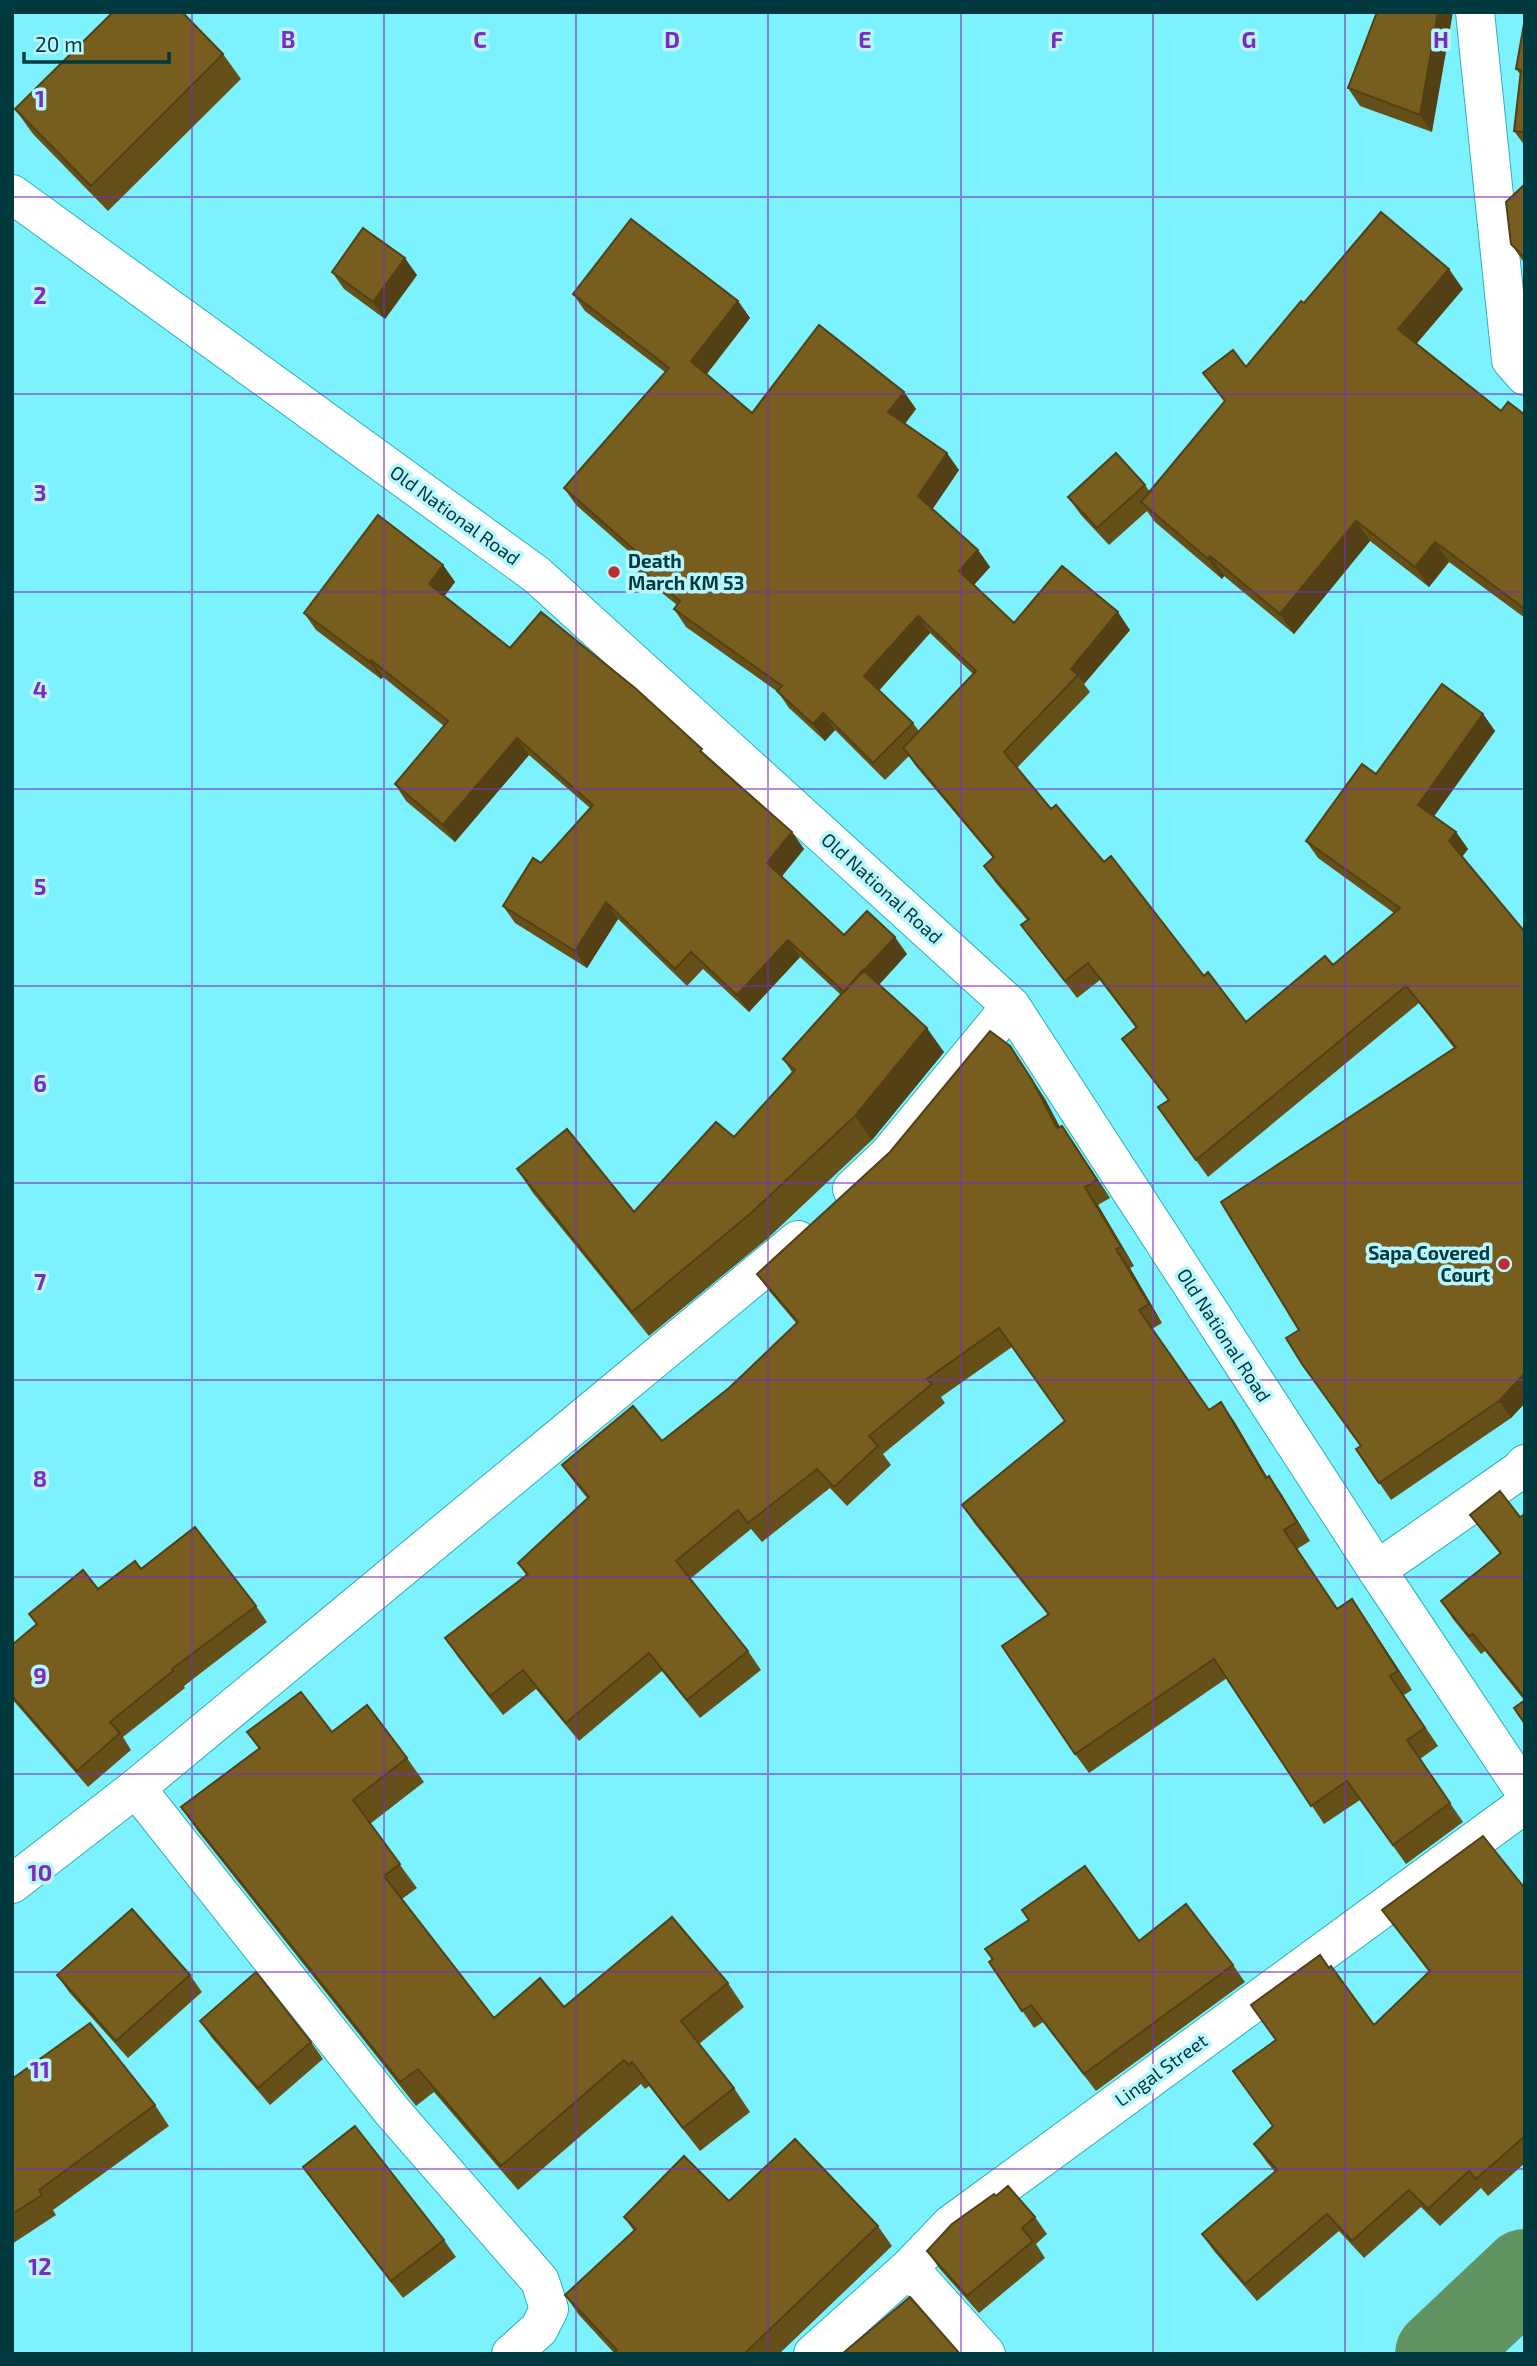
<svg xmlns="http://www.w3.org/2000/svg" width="1537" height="2366" font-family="'Exo 2',sans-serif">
<rect width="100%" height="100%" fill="#7df2ff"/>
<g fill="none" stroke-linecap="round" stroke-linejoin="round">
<!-- river -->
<path stroke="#619463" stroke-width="88" d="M1439,2354L1525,2273"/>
<!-- minor casing -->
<g stroke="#30afbc" stroke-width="40">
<path id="minor" d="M1475,12L1511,360L1525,376
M1377,1570L1520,1470L1525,1464
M136,1788L391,2110L540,2281L549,2309L539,2329L511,2354
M909,2268L986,2354
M813,2354L909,2268L950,2225L1525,1804"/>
</g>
<!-- secondary casing -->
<g stroke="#30afbc" stroke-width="40">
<path id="secondary" d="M12,194L537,575L1011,1006L1377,1570L1525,1792
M852,1189L888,1155L1011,1006
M12,1884L136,1788L798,1240"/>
</g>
<!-- minor -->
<use href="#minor" stroke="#fff" stroke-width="38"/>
<!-- secondary -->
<use href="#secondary" stroke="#fff" stroke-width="38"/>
</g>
<!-- wall -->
<path fill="#66501a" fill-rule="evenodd" d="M1377,12L1432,132L1360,106L1348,88Z
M1525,18V146L1514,131L1521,75L1516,69Z
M223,54L241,79L108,211L33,134L15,109Z
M1525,184V264L1511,244Z
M332,272L417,275L385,319L344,289Z
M1463,289L1416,344L1501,411L1525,415V618L1449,562L1429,587L1370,541L1294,634L1224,576L1222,579L1155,522L1147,511L1109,545L1081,515L1068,497L1145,485L1150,492L1225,402L1203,373L1246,367L1304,303Z
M573,294L738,301L750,318L707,374L752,413L904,392L916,409L905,424L959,470L932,509L978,550L990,567L974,585L1014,623L1130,630L1084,684L1090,692L1017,768L1051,809L1104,862L1204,976L1246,1022L1333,965L1394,913L1318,858L1306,841L1376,774L1483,714L1495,731L1434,816L1456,832L1468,849L1462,857L1525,932V1403L1511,1418L1391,1500L1356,1449L1360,1446L1299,1330L1454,1048L1419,1003L1208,1177L1158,1107L1168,1100L1122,1039L1136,1028L1100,980L1077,998L1021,925L1027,920L996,883L984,866L993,858L915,765L909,756L885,780L835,730L825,741L789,708L778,692L686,627L674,609L677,605L642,577L630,560L634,556L576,505L564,488L665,372L585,311ZM930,633L973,674L919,731L913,723L879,690Z
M443,565L455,582L444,596L510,648L710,760L792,832L804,849L782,876L844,935L907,954L879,985L944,1052L872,1140L767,1239L649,1336L533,1193L517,1169L634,1212L734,1137L792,1072L783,1059L841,995L800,957L749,1012L703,969L687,986L618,919L587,968L515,923L503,906L590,808L529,755L455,842L406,801L395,784L444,726L383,677L381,679L316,630L304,613Z
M1010,1046L1045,1099L1060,1127L1062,1126L1075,1145L1110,1198L1098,1205L1134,1266L1130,1268L1162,1323L1152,1329L1209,1410L1234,1421L1267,1477L1269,1476L1282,1495L1310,1541L1297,1549L1338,1609L1365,1618L1412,1690L1404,1695L1438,1746L1420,1759L1463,1822L1406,1864L1360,1800L1324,1824L1227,1678L1089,1773L1075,1754L1048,1615L975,1524L962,1505L1065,1421L1012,1347L941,1397L945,1403L883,1454L891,1465L847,1506L830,1488L762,1542L751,1529L690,1579L748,1651L761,1670L700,1718L662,1671L579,1741L536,1689L503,1715L458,1657L445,1638L526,1575L518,1563L588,1499L575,1483L562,1465L662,1441L729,1388L797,1324L770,1292L757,1274Z
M1525,1514V1724L1524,1700L1485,1651L1481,1654L1453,1619L1441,1601L1500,1554L1470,1515L1520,1517Z
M141,1569L256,1606L267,1622L184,1686L185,1688L123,1737L131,1750L88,1787L12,1699V1645L36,1624L29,1614L98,1589Z
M247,1732H332L407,1758L424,1782L370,1824L417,1888L402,1899L494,2018L728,1983L744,2007L699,2044L734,2088L750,2112L700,2151L649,2086L645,2089L641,2084L518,2190L434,2092L416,2106L197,1830L181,1807L259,1749Z
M1525,1884V2163L1488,2196L1481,2188L1440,2226L1421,2207L1364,2258L1339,2231L1257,2301L1214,2251L1202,2234L1275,2172L1266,2161L1254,2144L1273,2126L1429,1972L1382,1910L1523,1886Z
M1139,1941L1233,1965L1245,1982L1096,2091L1043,2022L1034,2028L989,1962L992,1960L985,1949Z
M57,1975H190L202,1992L128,2058L69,1992Z
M200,2021L311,2042L323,2059L270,2105L212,2038Z
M12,2079L155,2105L169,2126L53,2210L56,2215L12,2244Z
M303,2167L444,2240L456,2257L403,2298L315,2184Z
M996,2196L1035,2217L1047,2234L1036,2244L1045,2258L979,2313L939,2268L927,2251Z
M729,2201L878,2226L892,2246L779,2354H613L614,2353L579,2315L565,2295L634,2231L624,2217Z"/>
<!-- shaded-wall -->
<path fill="#534115" d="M1438,12H1453L1432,132L1420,115Z
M405,258L417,275L385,319L373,302Z
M1449,269L1463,289L1412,349L1398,329Z
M738,301L750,318L703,378L691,361Z
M904,392L916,409L900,429L888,412Z
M947,453L959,470L930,513L918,496Z
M1356,521L1370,541L1294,634L1280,614Z
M1435,542L1449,562L1429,587L1415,567Z
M978,550L990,567L971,588L959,571Z
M1210,556L1224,576L1222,579L1208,559Z
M443,565L455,582L441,601L429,584Z
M1118,612L1130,630L1084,684L1078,675L1071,669Z
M918,616L930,633L877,693L864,676Z
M371,660L383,677L381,679L370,662Z
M823,713L835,730L825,741L813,724Z
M1483,714L1495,731L1430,822L1418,805Z
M517,738L529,755L455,842L443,825Z
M792,832L804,849L779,880L767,863Z
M1456,832L1468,849L1461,858L1449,841Z
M606,902L618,919L587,968L575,951Z
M895,937L907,954L856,1009L844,992Z
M788,940L800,957L749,1012L737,995Z
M927,1028L944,1052L872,1140L855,1116Z
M1010,1046L1045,1099L1070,1147L1057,1128Z
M1062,1126L1075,1145L1110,1198L1097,1180Z
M1085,1187L1098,1205L1134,1266L1121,1247Z
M1116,1249L1130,1268L1162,1323L1149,1304Z
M1525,1373V1403L1511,1418L1499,1401Z
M1221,1402L1234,1421L1279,1497L1266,1478Z
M1269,1476L1282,1495L1310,1541L1297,1522Z
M1352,1599L1365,1618L1412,1690L1398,1671Z"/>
<!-- building -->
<path fill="#775d1e" stroke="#534115" stroke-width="2" d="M113,12H182L223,54L91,186L15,109Z
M1377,12H1438L1420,115L1348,88Z
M1525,18V132L1514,131L1521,70L1516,69Z
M1525,184V258L1511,244L1506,202Z
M1381,212L1449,269L1398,329L1501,411L1508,402L1525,415V609L1435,542L1415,567L1356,521L1280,614L1210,556L1208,559L1141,502L1225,401L1203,373L1233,350L1246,367L1301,301L1304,303Z
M631,219L738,301L691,361L752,413L819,325L904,392L888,412L947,453L918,496L978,550L959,571L1014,623L1062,566L1118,612L1071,669L1078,675L1004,752L1051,809L1056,805L1104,862L1111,856L1204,976L1208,972L1246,1022L1325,956L1333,965L1400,908L1306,841L1362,764L1376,774L1442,684L1483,714L1418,805L1456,832L1449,841L1525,932V1373L1499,1401L1379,1483L1356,1449L1361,1446L1302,1364L1286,1338L1299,1330L1221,1202L1456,1047L1406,986L1196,1160L1158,1107L1169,1100L1122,1039L1137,1027L1088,963L1065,981L1021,925L1029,919L984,866L994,857L903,748L976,671L918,616L864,676L913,723L873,763L823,713L813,724L777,691L782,686L674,609L680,601L630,560L637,552L564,488L669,368L573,294Z
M363,228L405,258L373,302L332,272Z
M1116,453L1145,485L1097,528L1068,497Z
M378,515L443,565L429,584L510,648L541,612L635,688L702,749L700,751L792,832L767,863L844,935L867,911L895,937L844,992L788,940L737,995L691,952L675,969L606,902L575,951L503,906L533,858L541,863L593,805L517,738L443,825L395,784L448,721L371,660L370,662L304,613Z
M863,970L927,1028L855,1116L750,1214L632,1312L517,1169L567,1129L634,1212L716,1122L734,1137L795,1070L783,1059Z
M990,1031L1010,1046L1032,1080L1057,1128L1062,1126L1097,1180L1085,1187L1121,1247L1116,1249L1149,1304L1139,1310L1209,1410L1221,1402L1266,1478L1269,1476L1297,1522L1284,1530L1337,1609L1352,1599L1398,1671L1390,1676L1425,1728L1407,1740L1450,1803L1393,1845L1347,1781L1311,1806L1214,1659L1075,1754L1002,1646L1049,1614L962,1505L1065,1421L999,1328L927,1379L932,1384L869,1436L878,1446L834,1487L817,1469L748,1523L738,1510L676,1561L748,1651L687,1700L649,1653L566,1723L523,1670L490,1696L445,1638L528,1574L518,1563L589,1497L562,1465L633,1406L662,1441L729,1388L798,1322L757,1274L890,1152Z
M1500,1491L1520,1517L1525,1514V1698L1473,1634L1469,1636L1441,1601L1501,1553L1470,1515Z
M195,1527L256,1606L172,1669L173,1671L110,1722L120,1733L77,1771L12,1696V1645L37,1624L29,1614L83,1570L98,1589L135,1561L141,1569Z
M301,1692L332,1732L367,1705L407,1758L353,1800L400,1864L384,1876L494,2018L540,1978L564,2007L672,1917L728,1983L681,2021L734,2088L683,2128L632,2062L629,2065L624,2060L501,2166L418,2069L400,2082L181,1807L260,1748L247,1732Z
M1525,1700V1724L1514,1708Z
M1483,1836L1523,1886L1525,1884V2136L1476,2179L1469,2171L1428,2209L1409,2190L1352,2241L1327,2214L1245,2284L1202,2234L1277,2170L1254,2144L1273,2126L1233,2071L1276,2040L1251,2005L1320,1955L1329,1968L1331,1966L1374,2025L1430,1971L1382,1910Z
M1085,1866L1139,1941L1186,1904L1233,1965L1084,2074L1031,2005L1022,2011L989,1962L993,1959L985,1949L1029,1920L1022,1910Z
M132,1909L190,1975L116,2041L57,1975Z
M256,1972L311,2042L258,2088L200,2021Z
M90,2023L155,2105L39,2190L42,2195L12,2214V2079Z
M355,2126L444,2240L391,2281L303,2167Z
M795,2139L878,2226L744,2354H613L617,2350L565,2295L636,2229L624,2217L684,2156L729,2201Z
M1008,2186L1035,2217L1022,2228L1033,2241L967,2296L927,2251L952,2224L994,2194L996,2196Z
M910,2297L960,2354H842Z"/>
<!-- grid -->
<path fill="none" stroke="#7b2cbf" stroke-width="2" stroke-opacity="0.55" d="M192,12V2354M384,12V2354M576,12V2354M768,12V2354M961,12V2354M1153,12V2354M1345,12V2354M12,197H1525M12,394H1525M12,592H1525M12,789H1525M12,986H1525M12,1183H1525M12,1380H1525M12,1577H1525M12,1774H1525M12,1972H1525M12,2169H1525"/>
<!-- markers -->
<g fill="#be2f31" stroke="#b8f7ff" stroke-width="2.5">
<circle cx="614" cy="572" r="7"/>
<circle cx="1504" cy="1264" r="7"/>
</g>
<g text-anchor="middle" stroke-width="7" stroke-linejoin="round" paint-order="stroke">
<!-- street labels -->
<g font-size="19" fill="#00393e" stroke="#b8f7ff">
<text transform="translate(455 515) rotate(36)" y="7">Old National Road</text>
<text transform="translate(882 888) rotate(42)" y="7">Old National Road</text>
<text transform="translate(1224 1335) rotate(57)" y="7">Old National Road</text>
<text transform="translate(1161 2070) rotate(-36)" y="7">Lingal Street</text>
</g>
<!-- poi labels -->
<g font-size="19" font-weight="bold" fill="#00393e" stroke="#b8f7ff" text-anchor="start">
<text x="628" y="568">Death<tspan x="628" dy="22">March KM 53</tspan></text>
<text x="1490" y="1260" text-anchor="end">Sapa Covered<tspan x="1490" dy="22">Court</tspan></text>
</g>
</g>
<g font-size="23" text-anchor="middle" font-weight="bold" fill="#7b2cbf" stroke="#b8f7ff" stroke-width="7" stroke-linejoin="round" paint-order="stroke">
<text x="288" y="48">B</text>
<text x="480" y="48">C</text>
<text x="672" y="48">D</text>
<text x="865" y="48">E</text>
<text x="1057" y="48">F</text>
<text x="1249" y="48">G</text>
<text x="1441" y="48">H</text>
<text x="40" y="107">1</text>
<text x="40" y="304">2</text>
<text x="40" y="501">3</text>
<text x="40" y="698">4</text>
<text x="40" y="895">5</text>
<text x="40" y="1092">6</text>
<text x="40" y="1290">7</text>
<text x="40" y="1487">8</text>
<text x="40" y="1684">9</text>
<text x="40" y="1881">10</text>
<text x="40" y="2078">11</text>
<text x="40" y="2275">12</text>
</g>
<!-- border -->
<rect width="1537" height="2366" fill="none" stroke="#00393e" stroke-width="28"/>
<!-- scale -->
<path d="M24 52v10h145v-10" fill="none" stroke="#00393e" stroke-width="3.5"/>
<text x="35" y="52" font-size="21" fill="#00393e" stroke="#b8f7ff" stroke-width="5" paint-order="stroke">20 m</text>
</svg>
